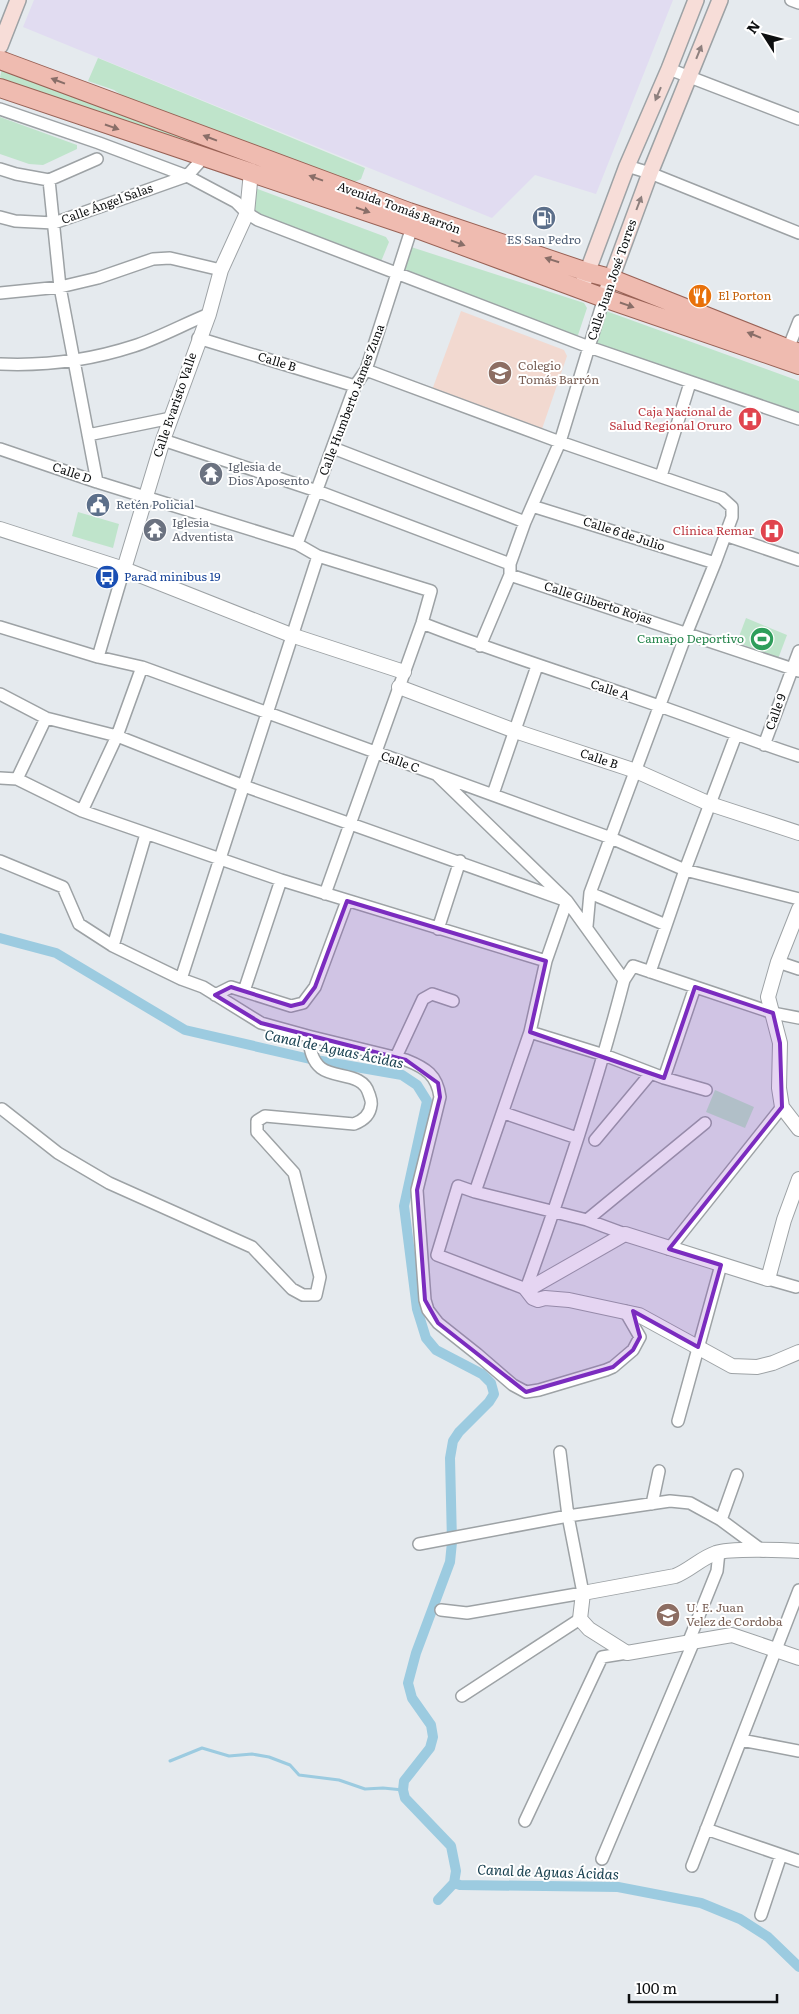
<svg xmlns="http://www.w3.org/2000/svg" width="799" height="2014" font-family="Literata,serif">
<rect width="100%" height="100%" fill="#e5eaee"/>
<!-- industrial -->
<path fill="#e1dcf1" d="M34,0H673L596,194L535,175L492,218L23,27Z"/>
<!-- education -->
<path fill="#f2d9d0" d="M461,311L564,350L567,356L542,429L432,390Z"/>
<!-- green -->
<path fill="#bfe4cb" d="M98,58L365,168L361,179L350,184L129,100L114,90L88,81Z
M2,69L240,157L239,161L3,82L0,77Z
M0,117L77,145V149L43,165L29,164L0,154Z
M255,188L386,237L389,242L380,264L249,218Z
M405,245L584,303L587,308L578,335L573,337L392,268L399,247Z
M606,311L799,381V418L590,343Z
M78,512L119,524L113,548L72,536Z
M746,618L787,635L778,659L737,642Z
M715,1090L754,1107L745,1128L706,1112Z"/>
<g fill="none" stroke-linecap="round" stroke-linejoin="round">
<!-- stream -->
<path stroke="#9ccbe0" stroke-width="3" d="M170,1761L202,1748L229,1756L252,1754L269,1757L290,1765L299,1775L339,1780L365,1789L383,1788L403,1790"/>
<!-- canal -->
<path stroke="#9ccbe0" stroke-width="10" d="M0,938L56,953L185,1030L310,1059L402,1075L417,1085L427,1101L404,1206L417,1309L426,1338L436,1350L482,1374L491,1383L494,1394L489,1402L459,1432L453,1441L450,1458L452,1542L450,1562L416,1653L408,1683L412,1698L431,1725L433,1737L430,1748L404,1781L403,1790L405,1798L451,1846L456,1871L454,1883L460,1885L618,1887L701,1903L740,1919L768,1937L799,1967
M438,1900L454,1883"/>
<!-- minor casing -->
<g stroke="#9da2a5" stroke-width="14">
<path id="minor" d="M791,0L799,3
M669,69L799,119
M0,109L99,143L187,176L236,202L247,213L258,220L589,347L799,419
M627,166L650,173L799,233
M0,169L16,174L49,180L97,159
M49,180L60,287L97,482
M0,217L15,221L54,223L187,176L205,156
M0,293L60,287L98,278L153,259L170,258L221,270
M198,338L355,386
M786,354L799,321
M0,364C45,366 91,360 134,346C159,338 184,324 209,314
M366,370L560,442L722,498L732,507V517L715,563L687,632L590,893L587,926
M88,435L171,418
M163,440L317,491L510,564
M333,448L525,522
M0,449L97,482L297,544L318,556L431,591L422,623L325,894
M661,476L690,383
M532,506L715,563
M725,535L799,560
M297,544L355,386L366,370L412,227
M510,575L799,671
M422,623C500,654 580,678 659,706C706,722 752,741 799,756
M0,627L98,657L142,667L611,838L685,870L799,899
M480,646L510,575V564L525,522L560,442L604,298
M98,657L124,569
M0,694L46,718L117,736L244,786L567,901L546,961
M764,745L799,651
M0,778L17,779L82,811L281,880L546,961L530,1032L475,1192L458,1186L437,1255L526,1289C563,1187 597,1084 624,980L567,901L437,775
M17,779L46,718
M493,794L537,666
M82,811L117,736L142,667
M0,861L63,887L79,924L113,946L181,979L203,987L261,1023L308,1036C310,1047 311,1060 321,1068C335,1079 363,1072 369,1094C370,1097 372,1102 371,1105C370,1115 362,1121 354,1124L265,1116L257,1121V1132L294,1173L320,1277L316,1295H303L292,1289L252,1247L109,1183L58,1153L2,1109
M590,893L666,925
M438,929L460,861
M113,946L146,834
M778,962L799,969
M650,972L685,870L736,735
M181,979L318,556
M624,980L633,966L773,1013L799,1018
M244,991L281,880
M215,995L231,987L291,1006L303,1003L315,987L347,901
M530,1032L604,1055L664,1078L706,1090
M308,1036L406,1060C426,1068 437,1075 440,1097L417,1190L425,1300L428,1310L438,1323L477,1354L513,1385L526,1392L539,1390L606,1370L613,1367L633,1350L640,1337L625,1311
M396,1057L423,999L432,994L453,1001
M664,1078L695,987
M504,1113L577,1138
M595,1140L651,1073
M475,1192L587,1220L625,1234
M587,1220L705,1123
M669,1249L782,1107
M768,1279L796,1287
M678,1421L721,1265
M652,1504L659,1471
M721,1520L737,1475
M419,1544L568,1516L670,1501L690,1503L721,1520L763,1551
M441,1610L467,1613L583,1593L568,1516L560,1452
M688,1643L717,1571L719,1552
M462,1696L580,1619
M741,1740L799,1751
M525,1821L602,1657L627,1653
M706,1829L799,1861
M602,1859L694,1641
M692,1866L799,1590
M761,1915L781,1855"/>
</g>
<!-- tertiary casing -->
<g stroke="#9da2a5" stroke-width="16">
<path id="tertiary" d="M0,529L124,569L291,635L404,672
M124,569L163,440L209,314L221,270L247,213L251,172
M399,687L515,731L636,771L710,804L799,833
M799,909L778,962L768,997L780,1043L779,1088L782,1107L799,1129
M799,1179L784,1220L768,1279L625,1234L534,1286L526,1289L533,1298L538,1300L545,1298L569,1300L639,1315L732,1366L757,1367L773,1363L799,1352
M799,1551C784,1550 728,1548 716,1553C701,1558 690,1570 675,1576L583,1593L580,1619L589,1629L627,1653L732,1635L799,1658"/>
</g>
<!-- secondary casing -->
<g stroke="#9da2a5" stroke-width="18">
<path id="secondary" d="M0,46L18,0
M581,289L627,166L669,69L696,0
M604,298L650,173L720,0"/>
</g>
<!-- primary casing -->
<g stroke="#996256" stroke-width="20">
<path id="primary" d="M0,60L409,212L587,272L610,278L799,353
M0,88L412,227L604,298L799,365"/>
</g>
<!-- minor -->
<use href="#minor" stroke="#fff" stroke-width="11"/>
<!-- tertiary -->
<use href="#tertiary" stroke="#fff" stroke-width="14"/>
<!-- secondary -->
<use href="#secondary" stroke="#f7ddd8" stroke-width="15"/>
<!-- primary -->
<use href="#primary" stroke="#efbbb0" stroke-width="18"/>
</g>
<!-- one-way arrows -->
<defs><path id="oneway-solid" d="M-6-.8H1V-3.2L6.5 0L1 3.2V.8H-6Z" transform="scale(1.25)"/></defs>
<g fill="#8e807e">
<use href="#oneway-solid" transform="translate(699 52) rotate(-68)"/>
<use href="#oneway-solid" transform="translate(658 94) rotate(113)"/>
<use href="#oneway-solid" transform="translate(639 203) rotate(-69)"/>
</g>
<g fill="#896e68">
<use href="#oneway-solid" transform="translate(58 81) rotate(-159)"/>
<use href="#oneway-solid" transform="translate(112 127) rotate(19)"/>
<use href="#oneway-solid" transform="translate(210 138) rotate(-159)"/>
<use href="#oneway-solid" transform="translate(316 178) rotate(-160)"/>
<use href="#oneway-solid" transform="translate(363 210) rotate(19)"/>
<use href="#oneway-solid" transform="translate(458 243) rotate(20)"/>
<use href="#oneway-solid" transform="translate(552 260) rotate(-162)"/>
<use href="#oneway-solid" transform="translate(627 305) rotate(19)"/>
<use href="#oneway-solid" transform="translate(754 335) rotate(-158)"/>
</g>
<!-- marked area -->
<path fill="#7b2cbf" fill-opacity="0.2" stroke="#7b2cbf" stroke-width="4" stroke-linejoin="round" d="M347,901L546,961L530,1032L664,1078L695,987L773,1013L780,1043L782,1107L669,1249L721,1265L698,1347L633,1311L640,1337L633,1350L613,1367L526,1392L438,1323L425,1300L417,1190L440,1097L438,1083L406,1060L261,1023L215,995L231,987L291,1006L303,1003L315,987Z"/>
<!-- icons -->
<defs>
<g id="fuel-disc" transform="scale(1.25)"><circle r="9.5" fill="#5c6f8a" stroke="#fff"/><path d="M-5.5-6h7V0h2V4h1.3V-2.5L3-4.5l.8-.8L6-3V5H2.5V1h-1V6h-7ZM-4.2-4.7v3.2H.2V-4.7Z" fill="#fff"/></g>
<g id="restaurant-disc" transform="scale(1.25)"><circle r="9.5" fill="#e8710a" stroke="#fff"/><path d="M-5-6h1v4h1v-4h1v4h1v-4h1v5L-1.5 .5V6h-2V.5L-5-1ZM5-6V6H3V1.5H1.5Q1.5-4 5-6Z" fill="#fff"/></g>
<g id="school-disc" transform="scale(1.25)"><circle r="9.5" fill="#8d6e63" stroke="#fff"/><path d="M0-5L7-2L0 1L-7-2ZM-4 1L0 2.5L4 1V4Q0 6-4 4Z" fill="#fff"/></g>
<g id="hospital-disc" transform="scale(1.25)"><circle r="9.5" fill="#e0444e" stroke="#fff"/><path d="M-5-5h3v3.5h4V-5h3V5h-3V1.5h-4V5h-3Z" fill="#fff"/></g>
<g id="temple-disc" transform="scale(1.25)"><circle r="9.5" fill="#6b7280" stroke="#fff"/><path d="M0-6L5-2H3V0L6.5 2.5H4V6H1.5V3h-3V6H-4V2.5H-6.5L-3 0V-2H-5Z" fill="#fff"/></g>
<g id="civic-disc" transform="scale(1.25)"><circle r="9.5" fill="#5c6f8a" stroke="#fff"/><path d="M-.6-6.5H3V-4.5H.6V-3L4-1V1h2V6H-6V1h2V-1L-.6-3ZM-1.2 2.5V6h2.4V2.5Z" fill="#fff"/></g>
<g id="bus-disc" transform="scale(1.25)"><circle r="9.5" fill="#1a4fb4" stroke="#fff"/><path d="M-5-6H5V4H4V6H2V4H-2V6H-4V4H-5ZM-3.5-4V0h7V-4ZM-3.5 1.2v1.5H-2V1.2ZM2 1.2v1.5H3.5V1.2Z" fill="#fff"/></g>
<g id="stadium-disc" transform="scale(1.25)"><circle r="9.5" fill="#2e9e5b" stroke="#fff"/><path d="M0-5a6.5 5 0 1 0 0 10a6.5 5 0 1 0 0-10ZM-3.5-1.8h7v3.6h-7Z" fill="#fff"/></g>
</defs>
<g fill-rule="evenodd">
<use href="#fuel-disc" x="544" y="218"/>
<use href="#restaurant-disc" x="700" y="296"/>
<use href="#school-disc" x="500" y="373"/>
<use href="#hospital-disc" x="750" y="419"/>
<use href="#temple-disc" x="211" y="474"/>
<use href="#civic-disc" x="98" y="505"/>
<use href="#temple-disc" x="155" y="530"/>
<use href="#hospital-disc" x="772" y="531"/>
<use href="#bus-disc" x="107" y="577"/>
<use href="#stadium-disc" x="762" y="639"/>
<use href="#school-disc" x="668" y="1615"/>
</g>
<g text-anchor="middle" stroke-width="4" stroke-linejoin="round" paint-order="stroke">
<!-- street labels -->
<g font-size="12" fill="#0d0f10" stroke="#fff">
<text transform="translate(107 204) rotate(-20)" y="4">Calle Ángel Salas</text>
<text transform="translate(399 208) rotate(20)" y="4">Avenida Tomás Barrón</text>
<text transform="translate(612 280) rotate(-71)" y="4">Calle Juan José Torres</text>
<text transform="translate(277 362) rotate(17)" y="4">Calle B</text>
<text transform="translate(352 400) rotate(-69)" y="4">Calle Humberto James Zuna</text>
<text transform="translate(175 405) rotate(-71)" y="4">Calle Evaristo Valle</text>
<text transform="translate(72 473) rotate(19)" y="4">Calle D</text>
<text transform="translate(624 534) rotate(18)" y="4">Calle 6 de Julio</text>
<text transform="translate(598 603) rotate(18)" y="4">Calle Gilberto Rojas</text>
<text transform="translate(610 690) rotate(18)" y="4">Calle A</text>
<text transform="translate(776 712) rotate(-70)" y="4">Calle 9</text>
<text transform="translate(599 759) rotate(19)" y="4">Calle B</text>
<text transform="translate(400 762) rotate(20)" y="4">Calle C</text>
</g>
<!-- service labels -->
<g font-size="12" fill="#4e5e75" stroke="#fff">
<text x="544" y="244">ES San Pedro</text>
<text x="116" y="509" text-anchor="start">Retén Policial</text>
</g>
<!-- food labels -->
<g font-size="12" fill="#c56008" stroke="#fff" text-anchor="start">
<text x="718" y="300">El Porton</text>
</g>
<!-- education labels -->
<g font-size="12" fill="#785e54" stroke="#fff" text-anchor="start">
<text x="518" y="370">Colegio<tspan x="518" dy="14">Tomás Barrón</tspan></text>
<text x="686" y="1612">U. E. Juan<tspan x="686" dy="14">Velez de Cordoba</tspan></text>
</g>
<!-- health labels -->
<g font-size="12" fill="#be3a42" stroke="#fff" text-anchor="end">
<text x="732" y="416">Caja Nacional de<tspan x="732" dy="14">Salud Regional Oruro</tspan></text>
<text x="754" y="535">Clínica Remar</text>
</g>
<!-- worship labels -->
<g font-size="12" fill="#5b616d" stroke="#fff" text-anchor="start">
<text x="228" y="471">Iglesia de<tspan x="228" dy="14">Dios Aposento</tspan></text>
<text x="172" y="527">Iglesia<tspan x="172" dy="14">Adventista</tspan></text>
</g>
<!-- transit labels -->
<g font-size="12" fill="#164399" stroke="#fff" text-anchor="start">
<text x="124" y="581">Parad minibus 19</text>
</g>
<!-- leisure labels -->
<g font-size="12" fill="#27864d" stroke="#fff" text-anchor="end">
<text x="744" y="643">Camapo Deportivo</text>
</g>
<!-- water labels -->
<g font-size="14" font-style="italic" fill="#184050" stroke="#fff">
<text transform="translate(334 1049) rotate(12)" y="5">Canal de Aguas Ácidas</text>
<text transform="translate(548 1872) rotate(2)" y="5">Canal de Aguas Ácidas</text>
</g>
</g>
<!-- north arrow -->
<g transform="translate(764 35) rotate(306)" stroke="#ffffff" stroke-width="4" paint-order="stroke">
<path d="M0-4L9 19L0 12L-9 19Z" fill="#0d0f10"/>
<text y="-8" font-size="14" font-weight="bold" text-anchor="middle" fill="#0d0f10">N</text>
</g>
<!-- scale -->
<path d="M629 1994v8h148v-8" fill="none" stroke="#0d0f10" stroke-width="2.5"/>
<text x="636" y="1994" font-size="15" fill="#0d0f10" stroke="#ffffff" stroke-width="4" paint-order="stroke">100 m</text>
</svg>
